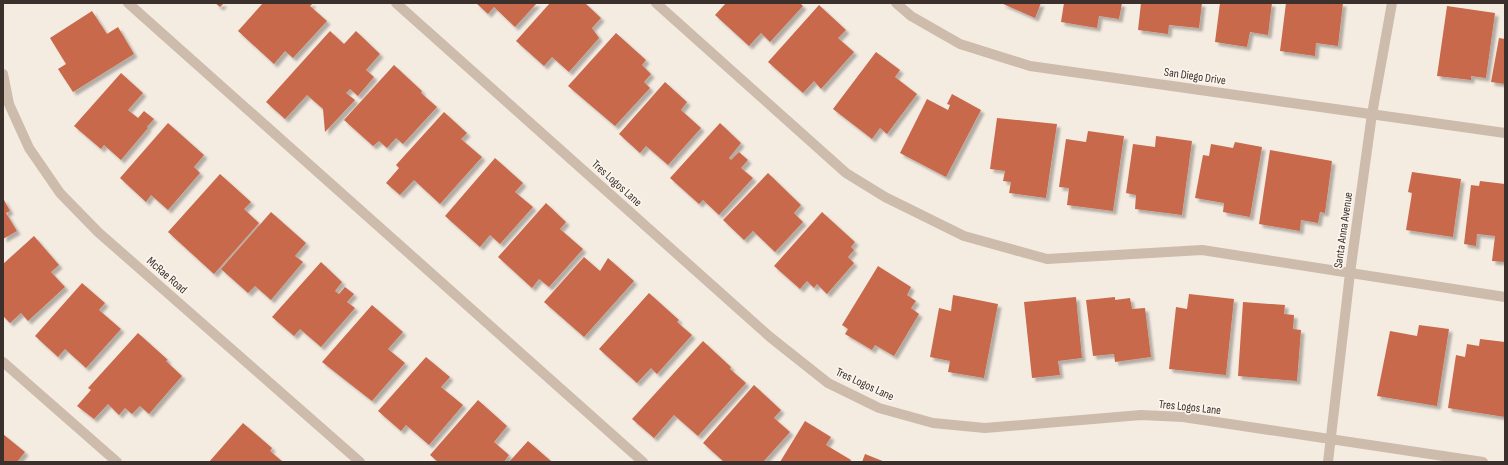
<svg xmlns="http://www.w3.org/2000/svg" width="1508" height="465" font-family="'Sofia Sans Condensed',sans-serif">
<defs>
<filter id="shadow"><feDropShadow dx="3.5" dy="3.5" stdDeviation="1" flood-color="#0004"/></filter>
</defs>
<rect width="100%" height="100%" fill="#f4ebe1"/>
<!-- building -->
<path fill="#c8694b" filter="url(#shadow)" d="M215,3H224L220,7Z
M263,3H313L310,6L327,21L293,58L285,51L274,64L238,31Z
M476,3H537L515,27L494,7L488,14Z
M550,3H585L601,18L592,28L599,38L569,72L552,57L544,66L516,41Z
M726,3H800L803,6L770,42L761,33L749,46L715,15Z
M1001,3H1041L1035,18Z
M1064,3H1122L1119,19L1099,16L1097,28L1061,22Z
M1141,3H1202L1199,28L1169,25L1168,34L1138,30Z
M1220,3H1272L1268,35L1250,32L1247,47L1215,42Z
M1286,3H1343L1338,46L1316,43L1315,56L1280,51Z
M819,5L846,30L838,38L854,52L821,89L814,81L803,93L768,62Z
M1447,6L1495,13L1486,78L1471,76V80L1437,76Z
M92,11L107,34L118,27L134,54L73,92L58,69L66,64L50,38Z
M330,31L344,44L356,31L380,54L366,70L374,77L358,96L350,89L346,93L355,100L325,132L323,109L307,95L285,119L266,102Z
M616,33L646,60L642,65L651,74L644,82L650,88L615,126L568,86Z
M1499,38L1505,39V84L1491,82Z
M876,52L900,70L895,77L917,94L887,134L880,128L872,139L833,109Z
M394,65L422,91L421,93L437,107L403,144L396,138L387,148L379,141L373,146L344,120Z
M121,73L143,93L128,110L138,118L144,111L154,119L147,127L148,128L121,160L104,145L101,149L74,126Z
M665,82L687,102L681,110L701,128L668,165L646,146L640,153L619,134Z
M952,94L981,110L946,177L900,153L927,99L948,110L950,105L947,104Z
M444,112L467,133L461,139L482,157L440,204L414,180L400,195L386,183L399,168L396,165Z
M997,118L1057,124L1046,198L1009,193L1011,182L1003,181L1005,171L990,169Z
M168,123L204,155L194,167L200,173L168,210L151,195L146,202L120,178Z
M720,123L741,143L729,158L731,160L739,152L748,160L741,168L753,178L719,215L703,200L699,204L670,178Z
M1088,131L1124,136L1113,211L1067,205L1069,188L1059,187L1066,139L1086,142Z
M1156,136L1192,141L1182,215L1135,209L1136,195L1126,193L1133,144L1155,147Z
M1235,142L1262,147L1250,217L1223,212L1224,203L1195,198L1203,155L1209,156L1211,144L1233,148Z
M1270,150L1332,161L1325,213L1320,212L1318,223L1301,220L1300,231L1259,224Z
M495,158L523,183L515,192L533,207L500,244L490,235L480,247L445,216Z
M1412,172L1461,179L1453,237L1406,230L1412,193L1408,192Z
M768,173L801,205L794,213L803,222L775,252L753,231L744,240L723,220Z
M220,174L251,202L244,209L259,223L214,274L168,232Z
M1480,181L1505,184V262L1492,261L1495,236L1477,234L1476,246L1464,244L1471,185L1479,186Z
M3,198L10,211L6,213L17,231L3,239Z
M546,203L566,222L560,229L583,249L549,287L539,279L532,288L498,257Z
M271,212L306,243L295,256L303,262L271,300L255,286L248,293L221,269Z
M822,212L855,242L851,247L854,250L848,257L854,263L827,294L817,284L814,288L807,281L800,289L774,266Z
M34,236L59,265L51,272L65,287L28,321L21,313L10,323L3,316V264Z
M584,257L600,271L608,258L634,281L584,337L544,302Z
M321,262L342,282L335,291L339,294L345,287L354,294L347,302L355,308L321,347L300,329L294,336L272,317Z
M878,266L911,287L907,295L916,301L911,308L919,314L894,356L875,345L872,350L845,334L848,329L842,325Z
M82,283L105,303L99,310L121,329L86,368L65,349L58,357L35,336Z
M649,293L679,320L677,322L692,335L657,374L651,368L637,383L599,349Z
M1189,294L1234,299L1226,375L1169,369L1176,307L1187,309Z
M953,295L998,304L984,378L948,372L950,361L930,357L939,308L951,311Z
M1076,297L1082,358L1058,361L1060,375L1032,378L1024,302Z
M1115,297V300L1130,298L1132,309L1145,308L1151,357L1115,362L1114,354L1093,356L1086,300Z
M1243,302L1285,305L1284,314L1294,315L1293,329L1301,330L1297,381L1238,376Z
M372,305L403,332L388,349L405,363L372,401L322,362Z
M1419,325L1449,329L1437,406L1377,396L1390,331L1417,336Z
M138,333L168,360L166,361L182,376L149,414L140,406L132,414L125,408L119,415L108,404L94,419L77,406L91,390L88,388Z
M1480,339L1505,342V417L1448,408L1456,355L1465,357L1467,344L1479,346Z
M703,341L731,367L730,369L746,383L698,436L674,415L654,438L632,419Z
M426,357L450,377L441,387L463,405L429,445L406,425L401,431L378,411Z
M754,385L781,410L774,418L790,432L763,462H752L750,461L749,462H724L703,443Z
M478,400L507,426L494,442L509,455L504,462H438L430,455Z
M805,421L831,437L826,445L851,460L850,462H780Z
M243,423L272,448L270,451L283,462H209Z
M3,434L25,452L17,462H3Z
M528,441L552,462H509Z
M865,454L885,462H862Z"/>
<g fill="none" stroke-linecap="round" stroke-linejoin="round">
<!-- lane -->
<path stroke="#cdbbac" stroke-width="10" d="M128,3L643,462
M656,3L846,173L885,197L964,236L1047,259L1202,250L1505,297
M3,362L117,462"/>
<!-- street -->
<path stroke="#cdbbac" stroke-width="10" d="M396,3L770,337L828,383L879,408L933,423L985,428L1141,415L1183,417L1483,462
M896,3L911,16L960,44L1030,66L1505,133
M3,74L9,104L29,148L60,193L98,232L360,462
M1328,462L1350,273L1372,114L1392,3"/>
</g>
<g text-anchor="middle" stroke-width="3.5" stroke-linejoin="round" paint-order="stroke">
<!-- street labels -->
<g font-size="12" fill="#3b302b" stroke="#fbf5ee">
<text transform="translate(1195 76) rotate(8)" y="4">San Diego Drive</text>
<text transform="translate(617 183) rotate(42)" y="4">Tres Logos Lane</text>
<text transform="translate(1343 230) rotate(-82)" y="4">Santa Anna Avenue</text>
<text transform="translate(167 275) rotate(41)" y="4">McRae Road</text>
<text transform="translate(865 384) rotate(25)" y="4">Tres Logos Lane</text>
<text transform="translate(1190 407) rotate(6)" y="4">Tres Logos Lane</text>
</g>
</g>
<!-- border -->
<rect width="1508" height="465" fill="none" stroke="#3b302b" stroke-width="8"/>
</svg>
